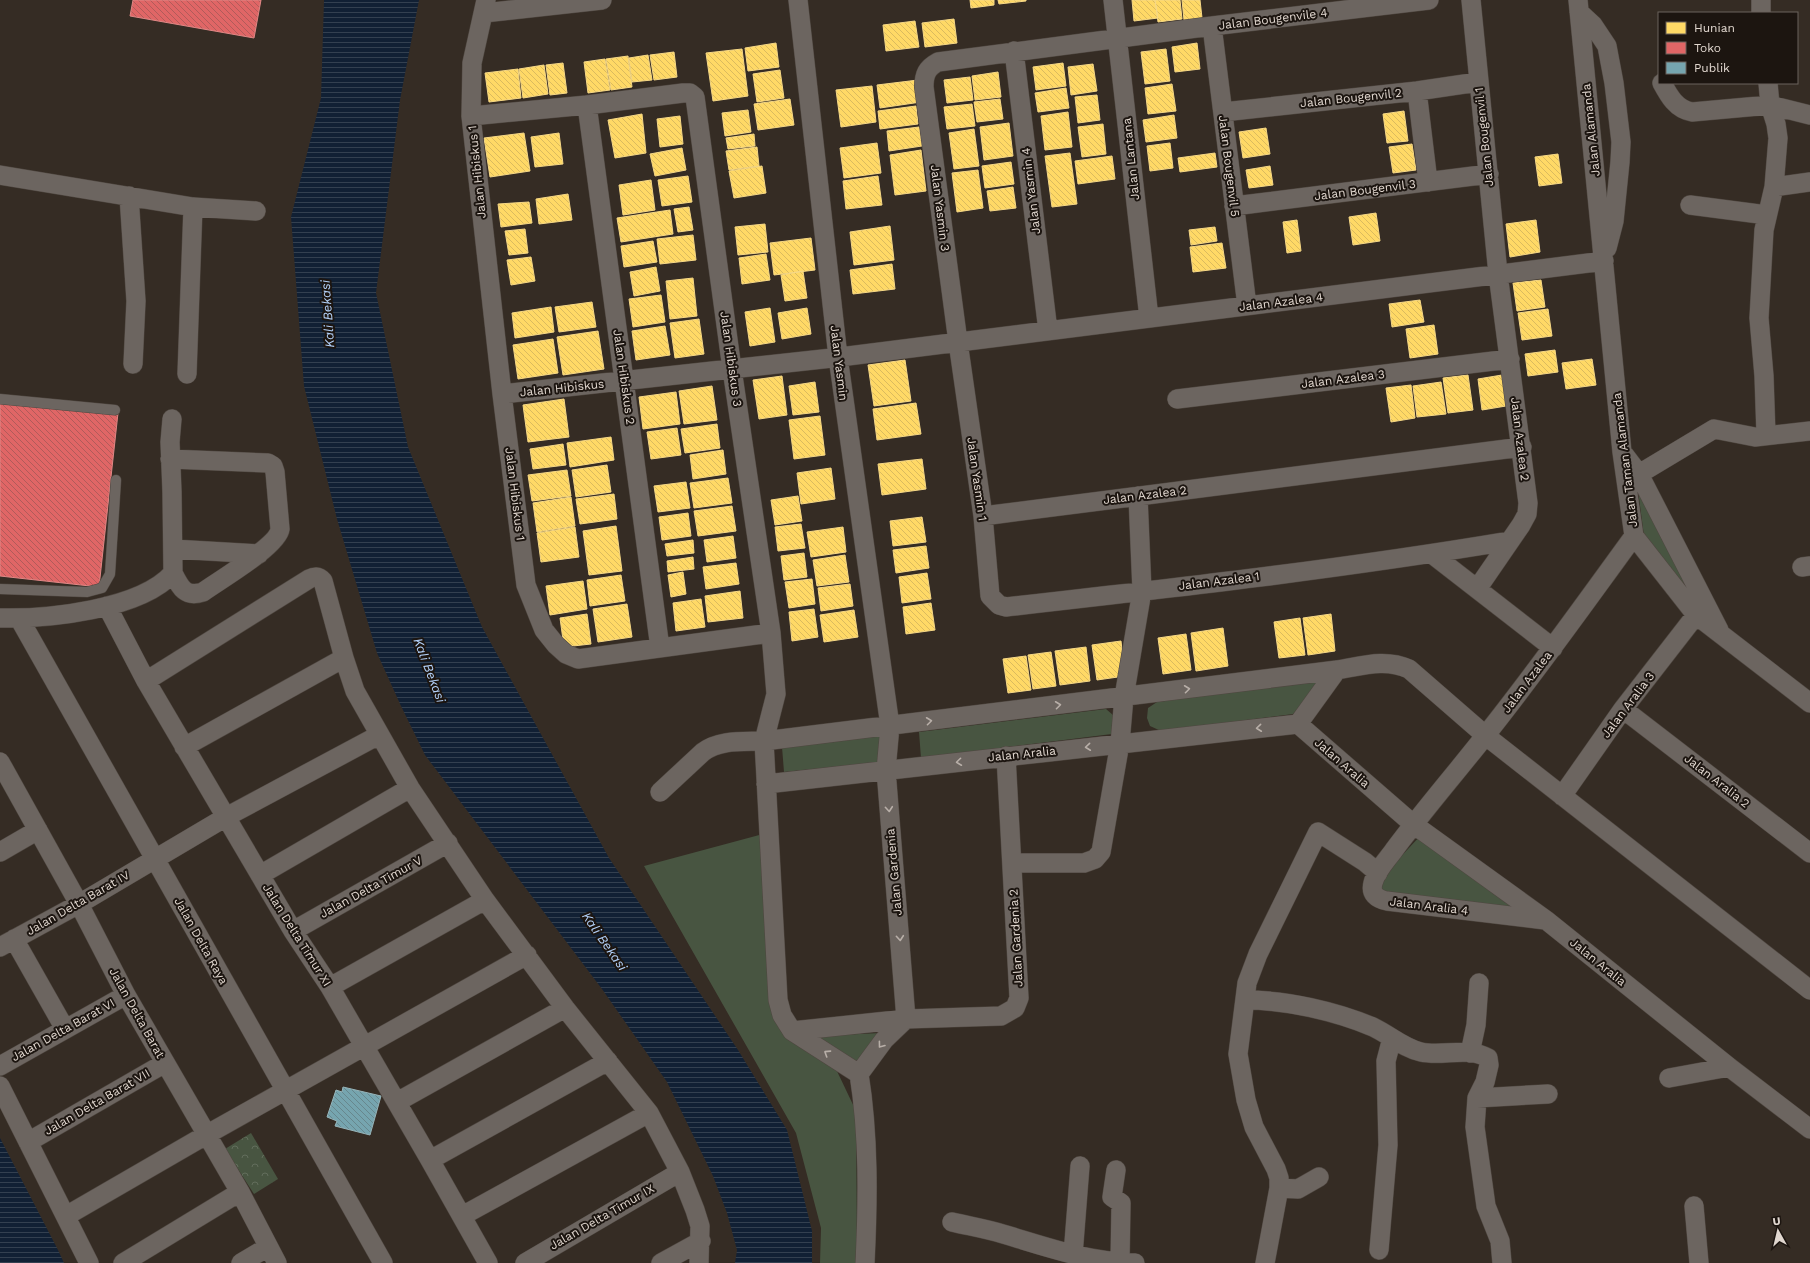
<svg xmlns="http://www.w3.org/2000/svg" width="1810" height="1263" font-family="'Work Sans',sans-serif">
<defs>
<pattern id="park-crowns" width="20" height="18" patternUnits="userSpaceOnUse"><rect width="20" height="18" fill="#485541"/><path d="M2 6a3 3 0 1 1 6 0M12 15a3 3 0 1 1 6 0" fill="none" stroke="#626d5b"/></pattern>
<pattern id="water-rules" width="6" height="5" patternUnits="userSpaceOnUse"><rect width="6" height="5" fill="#112034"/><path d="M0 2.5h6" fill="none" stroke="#334050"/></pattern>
<pattern id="homes-back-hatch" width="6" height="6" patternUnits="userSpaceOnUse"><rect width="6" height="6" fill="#ffd966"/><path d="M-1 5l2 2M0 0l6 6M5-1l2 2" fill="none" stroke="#daba5e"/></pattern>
<pattern id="shops-back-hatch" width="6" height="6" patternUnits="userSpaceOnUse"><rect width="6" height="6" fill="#e06666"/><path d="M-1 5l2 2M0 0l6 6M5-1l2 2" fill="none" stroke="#b15b5a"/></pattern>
<pattern id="public-back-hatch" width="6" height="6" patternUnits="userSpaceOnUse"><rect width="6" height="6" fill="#76a5af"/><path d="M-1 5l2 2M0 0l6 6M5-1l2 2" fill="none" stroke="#67878d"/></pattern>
</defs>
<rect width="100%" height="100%" fill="#352c24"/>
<!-- park -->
<path fill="url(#park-crowns)" d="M251,1133L278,1179L254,1194L225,1149Z"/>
<!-- garden -->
<path fill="#485541" d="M1637,483L1702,603L1659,563L1644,536Z
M1314,681L1318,686L1293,714L1161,731L1150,726L1147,718L1148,708L1157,702Z
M1106,709L1113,715L1115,727L1112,734L921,758L919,732Z
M879,735L882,762L784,772L782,747Z
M763,834L776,1006L836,1069L856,1111L857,1242L855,1263H820L821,1228L796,1133L644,866Z
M1421,835L1525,911L1382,897L1380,879Z
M881,1033L853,1067L814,1036Z"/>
<!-- water -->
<path fill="url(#water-rules)" d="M324,0H419L400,100L376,293L408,447L482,627L609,858L738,1050L787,1130L812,1231V1263H735L737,1250L727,1213L713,1176L667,1082L602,989L425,755L401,706L377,653L337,519L304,386L291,217L321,98Z
M0,1138L58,1250L64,1263H0Z"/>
<!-- homes -->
<path fill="url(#homes-back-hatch)" stroke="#f6d886" d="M970,0H994V5L971,8Z
M998,0H1026V1L999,4Z
M1132,0H1155L1158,18L1134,21Z
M1155,0H1180L1182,19L1158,22Z
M1182,0H1200L1202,18L1184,20Z
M954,19L957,43L925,47L922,23Z
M915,21L919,47L886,51L883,25Z
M776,43L779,67L748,71L745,48Z
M1197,43L1200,69L1175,72L1172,47Z
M742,49L748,96L713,101L706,53Z
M1166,49L1170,81L1145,84L1141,52Z
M674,52L677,77L654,80L650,55Z
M648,55L652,80L632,82L629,58Z
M628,56L632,87L611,90L606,59Z
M605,59L610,90L588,93L584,62Z
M563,63L567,93L550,95L546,65Z
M1063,63L1066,86L1036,90L1033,67Z
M1093,64L1097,91L1071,95L1068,67Z
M544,65L548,94L523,98L519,69Z
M518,69L521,98L489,102L485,73Z
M780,70L784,98L757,102L753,74Z
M998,72L1001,97L975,100L972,76Z
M970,77L973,100L947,103L944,80Z
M918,80L921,102L880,108L877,85Z
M1172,84L1176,111L1148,114L1145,88Z
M872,86L876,122L841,127L836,90Z
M1066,88L1069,108L1038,112L1035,93Z
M1097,95L1100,120L1078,123L1075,97Z
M790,99L794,125L758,130L754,104Z
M1000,99L1003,119L977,122L974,102Z
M972,104L975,126L947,129L944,107Z
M916,106L918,124L880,129L878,111Z
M748,110L751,132L725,136L722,113Z
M1404,111L1408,141L1387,143L1383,114Z
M1068,112L1072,147L1045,150L1041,116Z
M642,114L646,153L615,158L608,120Z
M1174,115L1177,138L1146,142L1143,120Z
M680,116L683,144L660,147L657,119Z
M1009,123L1013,156L984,160L980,127Z
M1103,124L1106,154L1082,157L1078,127Z
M919,127L922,146L889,151L887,131Z
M1266,128L1270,154L1243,158L1239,132Z
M974,129L979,166L954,169L949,133Z
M524,133L530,171L490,177L484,138Z
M559,133L563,164L535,167L531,137Z
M754,134L755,146L728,149L726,138Z
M877,143L881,173L844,178L840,148Z
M1170,143L1173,168L1150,171L1147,146Z
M1412,144L1416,170L1393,173L1389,147Z
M757,147L759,166L729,170L726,151Z
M682,148L686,170L655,176L650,154Z
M921,150L926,191L895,195L890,155Z
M1070,153L1077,204L1052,207L1045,156Z
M1215,153L1217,167L1180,172L1178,158Z
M1558,154L1562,183L1539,186L1535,157Z
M1112,156L1115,179L1078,184L1075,161Z
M1011,162L1014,184L985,188L982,166Z
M762,166L766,193L734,198L729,171Z
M1270,166L1273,185L1249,188L1246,170Z
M978,170L983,208L957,212L952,173Z
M688,176L692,202L662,206L658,180Z
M878,176L882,205L846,209L843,181Z
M651,180L655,210L623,215L619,185Z
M1013,187L1016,208L990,211L987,191Z
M568,194L572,220L539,224L536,199Z
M529,202L532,223L501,227L498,204Z
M689,207L693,230L678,232L674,209Z
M670,210L673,234L621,242L617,218Z
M1376,213L1380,241L1353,245L1349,217Z
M1297,220L1301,251L1287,253L1283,222Z
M1536,220L1540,252L1510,257L1506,224Z
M765,224L768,252L738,255L735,227Z
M890,226L894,260L854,265L850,232Z
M1215,227L1217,241L1191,245L1189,230Z
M525,229L528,253L509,255L505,231Z
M693,235L696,260L660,264L657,239Z
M811,238L815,270L774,275L770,243Z
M653,241L657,262L624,267L621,246Z
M1222,243L1226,268L1193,272L1190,247Z
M766,254L770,280L742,284L739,258Z
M531,257L535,281L511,285L507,260Z
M892,264L895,289L853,294L850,270Z
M656,267L660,291L634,296L630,272Z
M803,271L807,298L785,301L781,275Z
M693,278L697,316L670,319L666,281Z
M1541,280L1545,307L1517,311L1513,283Z
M661,295L665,322L633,327L629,299Z
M1420,300L1424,322L1392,327L1389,304Z
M592,302L596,327L559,332L555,307Z
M551,307L554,332L515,338L512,313Z
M770,308L775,342L750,346L745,312Z
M807,308L811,334L782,339L778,313Z
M1548,309L1552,336L1522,340L1518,313Z
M699,319L704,354L675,358L670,323Z
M1434,325L1438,354L1410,358L1406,329Z
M665,326L670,355L636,360L632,331Z
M598,331L604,369L563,375L557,337Z
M553,339L558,373L518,379L513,345Z
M1555,350L1558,372L1528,376L1525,354Z
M1592,359L1596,385L1566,389L1562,363Z
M905,360L911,401L874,406L868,365Z
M1468,375L1473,410L1448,413L1443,378Z
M1502,375L1506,406L1482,410L1478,379Z
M782,376L787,415L759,419L753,380Z
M815,382L819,412L793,415L789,386Z
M1441,382L1446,414L1417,417L1413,386Z
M1411,385L1415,418L1391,422L1386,388Z
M712,386L717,420L684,424L679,391Z
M676,392L680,424L643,429L639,397Z
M564,399L569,437L528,442L523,405Z
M916,403L921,434L877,440L873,409Z
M820,416L825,455L794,459L789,420Z
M717,424L720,448L685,453L681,429Z
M677,428L681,455L651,459L647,432Z
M611,437L614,460L570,467L567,443Z
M563,444L566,465L533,469L530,449Z
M723,450L726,474L693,479L690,455Z
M922,459L926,489L882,495L878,464Z
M607,465L611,492L576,497L572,470Z
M831,468L835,499L801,504L797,473Z
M567,470L571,496L532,501L528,475Z
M728,478L732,503L694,508L690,483Z
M686,482L690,508L658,512L654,486Z
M614,494L617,519L580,524L576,499Z
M798,496L802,521L775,525L771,500Z
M571,497L575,526L537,532L533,503Z
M732,506L736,531L698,536L694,511Z
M688,513L691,536L662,540L659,517Z
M922,517L926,542L893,546L890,521Z
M801,524L805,548L778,551L775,527Z
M616,526L622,571L589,575L583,531Z
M575,527L579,557L541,562L537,533Z
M843,527L846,552L811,557L807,532Z
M733,536L736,558L707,562L704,540Z
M693,540L694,553L667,556L665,544Z
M926,546L929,568L896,573L893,550Z
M804,553L807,577L784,580L781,556Z
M845,555L849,582L817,586L813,560Z
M693,557L694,569L668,572L667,561Z
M736,563L739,584L706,589L703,567Z
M683,572L686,594L671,597L668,575Z
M927,573L931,599L902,603L899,577Z
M621,575L625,601L590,606L587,580Z
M812,579L815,604L789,608L785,582Z
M583,581L587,609L550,615L546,586Z
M850,584L853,606L821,611L818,588Z
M740,591L743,618L708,622L705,596Z
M701,599L705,627L676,631L673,603Z
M931,603L935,630L906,634L903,607Z
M627,604L632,637L598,642L593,609Z
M814,609L818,637L792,641L789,612Z
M854,610L858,637L824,642L820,615Z
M587,614L591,644L564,647L560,618Z
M1331,614L1335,651L1308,655L1303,618Z
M1300,618L1305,655L1279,658L1274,622Z
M1223,628L1228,666L1196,671L1191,633Z
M1186,634L1191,670L1163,674L1158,638Z
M1121,641L1125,676L1097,680L1092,645Z
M1086,647L1090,681L1060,685L1055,651Z
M1051,652L1056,686L1033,689L1028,655Z
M1026,656L1031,690L1008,693L1003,659Z"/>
<!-- shops -->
<path fill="url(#shops-back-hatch)" stroke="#e08886" d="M133,0H261L254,38L130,16Z
M0,404L118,413L99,587L0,576Z"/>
<!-- public -->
<path fill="url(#public-back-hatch)" stroke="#96b4b9" d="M343,1087L381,1096L370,1135L335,1126L337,1121L327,1117L336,1090L342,1092Z"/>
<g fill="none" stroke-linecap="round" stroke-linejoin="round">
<!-- service casing -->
<g stroke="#4f4740" stroke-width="11">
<path id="service" d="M0,399L115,410
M0,589L87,592L102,588L110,574L116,480"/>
</g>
<!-- minor casing -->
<g stroke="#4f4740" stroke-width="20">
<path id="minor" d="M486,0L472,63L471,116L502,394L526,585L544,630L556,645L566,654L578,659L771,633
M798,0L838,357L890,726L886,770L906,1019
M1113,0L1149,318
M1429,0L1212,26L938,62C927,68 924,74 924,87L958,342L983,516L990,596L999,605L1006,607C1174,588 1342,569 1509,541
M1471,0L1498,274L1528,503L1527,514L1521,525L1477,589
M1578,0L1622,452L1634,536L1696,615L1810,703
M1761,0V13
M1579,12L1593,25L1607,46L1614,83L1621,142L1620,162L1614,221L1607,248
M484,13L602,0
M1212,26L1247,306
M1014,51L1048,331
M1662,83C1669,96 1676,109 1692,112L1770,105L1810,115
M1417,91L1428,182
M587,105L660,648
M1223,112L1417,91L1478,82
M471,116L587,105L683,93H690L695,97L732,369L771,633L776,694L764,741L778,1000L782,1015L792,1031L906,1019L1001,1016L1015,1008L1019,998L1006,756
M0,175L193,207L256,211
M1774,187L1810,182
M129,196L136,301L133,364
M1690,205L1767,215
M1234,206L1489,174
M187,374L193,207
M502,394L832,358L1604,261
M1177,399L1510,359
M1766,435L1764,376L1759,318L1764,230L1774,187L1778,138L1776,124L1770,105L1768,83
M1623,453L1639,474L1719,630
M170,459L268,463L273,466L275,472L280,529C278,546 218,581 203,592C185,598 180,587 173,573
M1639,474L1714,429L1755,437L1810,431
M983,516L1522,447
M173,549L259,554
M1432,554L1553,648
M1802,567L1810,566
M107,606L146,681L293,931L330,987L430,1160L488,1263
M0,618C47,619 140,610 173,573L172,492L170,442L172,419
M19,618L383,1263
M146,681L309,579C315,576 319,576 323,581L344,658L355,691L410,788L485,900L565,1008L649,1113L680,1172L695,1210L700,1226L699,1263
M1623,709L1810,853
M1298,724L1337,670
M184,747L344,658
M0,762L79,904L126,995L240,1192L277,1263
M766,784L1298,724L1413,824L1546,920L1729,1067L1810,1129
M660,792L703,752C720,739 744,742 764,741L1337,670C1362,666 1385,658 1409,669L1486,736L1810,990
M1562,796L1623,709L1696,615
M0,852L38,830
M1012,863H1084L1095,859L1101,852L1120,743L1124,697L1142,591L1138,496
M260,875L410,788
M1545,920L1387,901C1377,899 1370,894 1373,883C1376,871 1387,860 1394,850C1423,811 1455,774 1485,736C1537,671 1585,603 1634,536
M293,931L448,843
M14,939L65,1029
M0,947L79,904L226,817L379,735
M330,987L485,900
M1245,1000C1286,1000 1335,1011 1373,1027C1390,1035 1403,1048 1421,1052C1443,1057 1467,1046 1488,1058L1489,1065L1485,1082L1477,1098L1475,1127L1486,1206L1500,1241L1502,1263
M792,1031L859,1074
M1470,1053L1476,1025L1479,983
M0,1066L126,995
M1669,1078L1729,1067
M0,1086L89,1263
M1477,1098L1548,1094
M397,1102L565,1008
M28,1142L165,1063
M430,1160L608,1061
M1116,1170L1112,1197L1121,1203L1120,1262
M1279,1188L1298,1189L1319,1177
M1694,1206L1699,1263
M66,1216L206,1135L527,955
M462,1216L649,1113
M952,1222C969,1226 987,1229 1003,1234C1050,1248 1085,1261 1135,1263
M1379,1250L1388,1145L1386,1061L1392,1038
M1073,1255L1080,1166
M123,1263L240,1192
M241,1263L268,1247
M525,1263L680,1172
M661,1263L701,1241
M865,1263C868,1201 869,1136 859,1074L884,1040L906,1019
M1265,1263L1279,1188V1178L1276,1169L1254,1127L1246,1100L1238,1054L1247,983L1258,954L1318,832L1365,862L1378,873"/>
</g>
<!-- service -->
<use href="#service" stroke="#6c6560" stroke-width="10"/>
<!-- minor -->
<use href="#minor" stroke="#6c6560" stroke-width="19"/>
</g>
<!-- one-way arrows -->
<defs><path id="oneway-chevron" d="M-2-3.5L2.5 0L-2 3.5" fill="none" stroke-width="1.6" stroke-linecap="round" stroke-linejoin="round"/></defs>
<g stroke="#b8afa8">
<use href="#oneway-chevron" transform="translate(1187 689) rotate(-7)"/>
<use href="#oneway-chevron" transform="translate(1058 705) rotate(-7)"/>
<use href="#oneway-chevron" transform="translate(929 721) rotate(-7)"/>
<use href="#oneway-chevron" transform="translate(1259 728) rotate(174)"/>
<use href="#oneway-chevron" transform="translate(1088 747) rotate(174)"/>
<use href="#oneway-chevron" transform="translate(959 762) rotate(173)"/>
<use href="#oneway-chevron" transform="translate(889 809) rotate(85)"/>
<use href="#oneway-chevron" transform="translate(900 938) rotate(85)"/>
<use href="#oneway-chevron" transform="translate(881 1045) rotate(127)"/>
<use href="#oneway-chevron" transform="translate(827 1053) rotate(-147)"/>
</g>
<g text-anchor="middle" stroke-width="4" stroke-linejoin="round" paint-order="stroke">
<!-- street labels -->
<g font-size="12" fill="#e1d7cf" stroke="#1c1510">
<text transform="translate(1273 19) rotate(-7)" y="4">Jalan Bougenvile 4</text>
<text transform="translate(1351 98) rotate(-6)" y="4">Jalan Bougenvil 2</text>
<text transform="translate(1591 130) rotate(-96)" y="4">Jalan Alamanda</text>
<text transform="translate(1484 137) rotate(-96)" y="4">Jalan Bougenvil 1</text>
<text transform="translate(1131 159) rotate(-96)" y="4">Jalan Lantana</text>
<text transform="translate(1229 166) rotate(83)" y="4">Jalan Bougenvil 5</text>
<text transform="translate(477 172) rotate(-96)" y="4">Jalan Hibiskus 1</text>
<text transform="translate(1365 190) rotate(-7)" y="4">Jalan Bougenvil 3</text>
<text transform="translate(1031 191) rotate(-97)" y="4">Jalan Yasmin 4</text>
<text transform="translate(940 208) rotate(83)" y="4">Jalan Yasmin 3</text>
<text transform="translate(1281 302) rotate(-7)" y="4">Jalan Azalea 4</text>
<text transform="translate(731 359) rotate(82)" y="4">Jalan Hibiskus 3</text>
<text transform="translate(839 363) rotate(83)" y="4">Jalan Yasmin</text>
<text transform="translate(624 377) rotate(82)" y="4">Jalan Hibiskus 2</text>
<text transform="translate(1343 379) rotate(-7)" y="4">Jalan Azalea 3</text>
<text transform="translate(562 388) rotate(-6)" y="4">Jalan Hibiskus</text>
<text transform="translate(1520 439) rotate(83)" y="4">Jalan Azalea 2</text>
<text transform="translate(1625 460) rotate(-97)" y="4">Jalan Taman Alamanda</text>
<text transform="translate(977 479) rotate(82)" y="4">Jalan Yasmin 1</text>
<text transform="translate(515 494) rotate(83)" y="4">Jalan Hibiskus 1</text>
<text transform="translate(1145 495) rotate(-7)" y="4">Jalan Azalea 2</text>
<text transform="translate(1219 581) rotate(-7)" y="4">Jalan Azalea 1</text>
<text transform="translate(1527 682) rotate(-53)" y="4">Jalan Azalea</text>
<text transform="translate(1628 705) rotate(-53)" y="4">Jalan Aralia 3</text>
<text transform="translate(1022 754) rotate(-6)" y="4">Jalan Aralia</text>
<text transform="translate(1342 763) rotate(41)" y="4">Jalan Aralia</text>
<text transform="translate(1717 781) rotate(38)" y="4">Jalan Aralia 2</text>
<text transform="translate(894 872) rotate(-95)" y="4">Jalan Gardenia</text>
<text transform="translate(371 887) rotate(-29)" y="4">Jalan Delta Timur V</text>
<text transform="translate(78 903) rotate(-30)" y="4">Jalan Delta Barat IV</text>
<text transform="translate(1429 906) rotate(7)" y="4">Jalan Aralia 4</text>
<text transform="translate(297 935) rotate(58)" y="4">Jalan Delta Timur XI</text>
<text transform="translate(1016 938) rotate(-93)" y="4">Jalan Gardenia 2</text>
<text transform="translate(201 941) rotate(61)" y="4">Jalan Delta Raya</text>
<text transform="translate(1598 962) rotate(39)" y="4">Jalan Aralia</text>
<text transform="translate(137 1013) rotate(61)" y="4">Jalan Delta Barat</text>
<text transform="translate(63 1030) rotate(-29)" y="4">Jalan Delta Barat VI</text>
<text transform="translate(97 1102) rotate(-30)" y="4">Jalan Delta Barat VII</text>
<text transform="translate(602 1217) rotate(-30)" y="4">Jalan Delta Timur IX</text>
</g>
<!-- water labels -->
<g font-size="13" font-style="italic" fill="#b2d0f8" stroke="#1c1510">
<text transform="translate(327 314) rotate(-94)" y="5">Kali Bekasi</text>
<text transform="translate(430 670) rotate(69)" y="5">Kali Bekasi</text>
<text transform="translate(605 941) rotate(55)" y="5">Kali Bekasi</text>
</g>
</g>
<!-- legend -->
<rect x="1658" y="12" width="140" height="72" fill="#1c1510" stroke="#6b635c"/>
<rect x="1666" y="22" width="20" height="12" fill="#ffd966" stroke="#6b635c"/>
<text x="1694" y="32" font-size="12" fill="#e1d7cf">Hunian</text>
<rect x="1666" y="42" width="20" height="12" fill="#e06666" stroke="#6b635c"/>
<text x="1694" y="52" font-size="12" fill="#e1d7cf">Toko</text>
<rect x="1666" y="62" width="20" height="12" fill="#76a5af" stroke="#6b635c"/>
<text x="1694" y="72" font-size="12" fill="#e1d7cf">Publik</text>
<!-- north arrow -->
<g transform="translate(1778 1231) rotate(352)" stroke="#1c1510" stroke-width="3" paint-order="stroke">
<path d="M0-3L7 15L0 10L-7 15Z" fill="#e1d7cf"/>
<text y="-6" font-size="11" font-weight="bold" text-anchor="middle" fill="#e1d7cf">U</text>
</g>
</svg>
